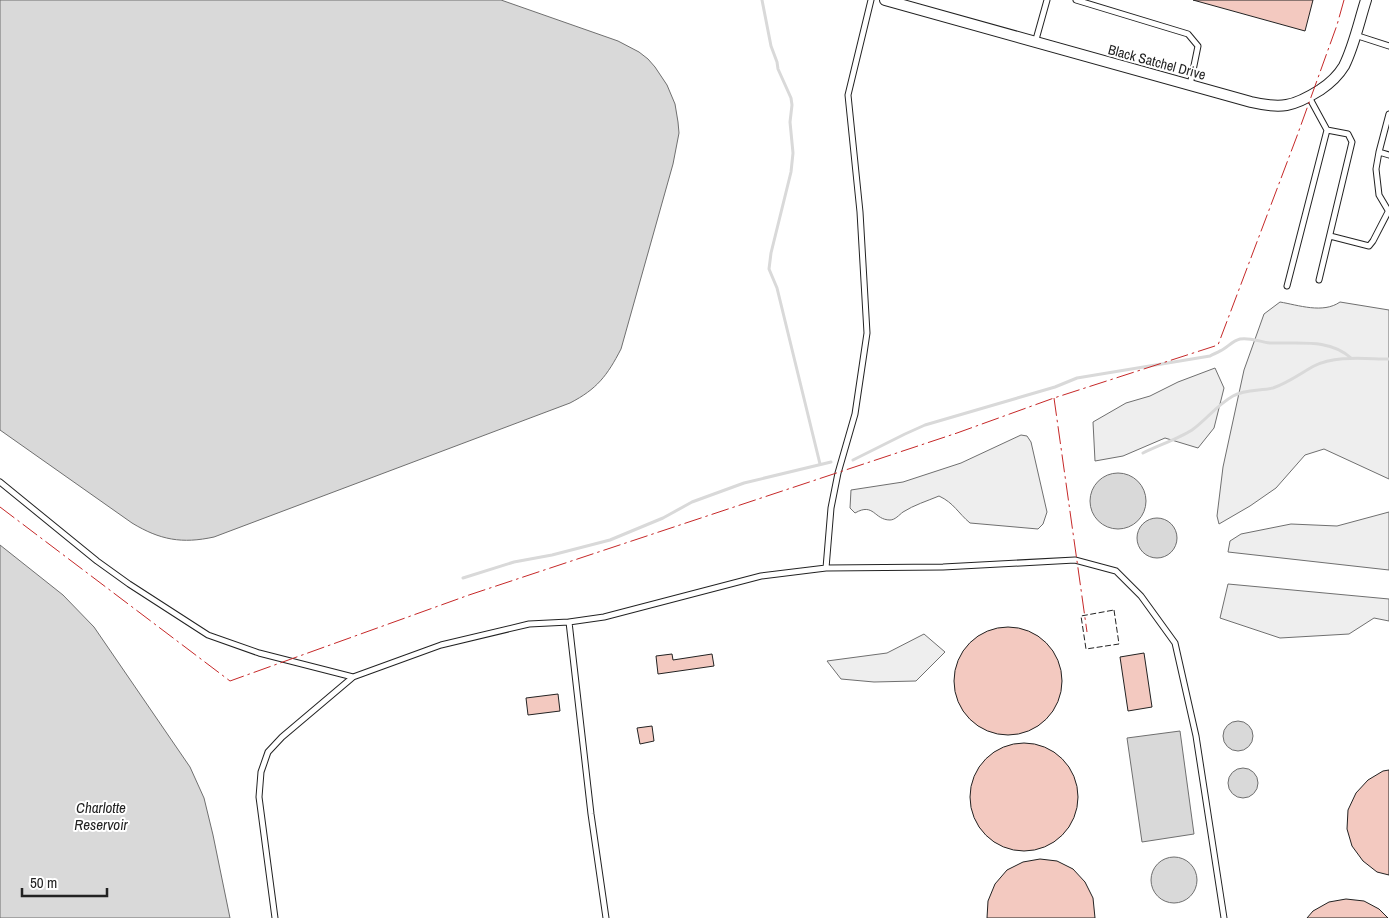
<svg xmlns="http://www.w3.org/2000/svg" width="1389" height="918" font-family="'Archivo Narrow',sans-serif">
<rect width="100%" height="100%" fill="#fff"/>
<!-- green -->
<path fill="#eee" stroke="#6f6f6f" d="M1280,302C1298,305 1323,314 1340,302L1389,310V479L1324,449L1305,455L1276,488L1250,506L1219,524L1217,516L1223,467L1244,370L1264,314Z
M1215,368L1224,388L1214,428L1198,448L1165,438L1123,456L1095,461L1093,422L1126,403L1150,396L1178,382Z
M1021,435L1027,436L1031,442L1047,512L1043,524L1038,529L970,523C958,513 954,503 939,496C927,501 914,505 903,512C899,515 895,520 890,520C874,520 874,502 855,513L850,508L851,490L903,482L961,463Z
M1389,512V570L1228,552L1230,541L1241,534L1291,524L1337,526Z
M1228,584L1389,599V621L1374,618L1349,634L1280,638L1220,618Z
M924,634L945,652L916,681L874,682L841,679L827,661L887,653Z"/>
<!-- water -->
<path fill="#d9d9d9" stroke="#6f6f6f" d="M0,0H501L618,41L639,52L648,59L655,67L667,85L675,104L678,122L679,133L673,164L621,349C607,376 597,389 570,403L214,537C182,544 160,540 132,523L0,430Z
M1090 501a28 28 0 1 1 56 0a28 28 0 1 1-56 0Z
M1137 538a20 20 0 1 1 40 0a20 20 0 1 1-40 0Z
M0,545L63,595L94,627L190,767L204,798L213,835L230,918H0Z
M1223 736a15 15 0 1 1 30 0a15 15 0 1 1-30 0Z
M1180,731L1194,834L1142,842L1127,738Z
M1228 783a15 15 0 1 1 30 0a15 15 0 1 1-30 0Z
M1151 880a23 23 0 1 1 46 0a23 23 0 1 1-46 0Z"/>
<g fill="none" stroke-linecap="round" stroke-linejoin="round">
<!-- stream -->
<path stroke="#d9d9d9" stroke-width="3" d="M762,0L771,46L777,62L778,69L791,98L792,105L790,122L793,153L791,172L771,253L769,269L777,288L820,464
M1143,453C1157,446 1180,438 1192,430C1206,420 1217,405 1233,396C1245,389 1260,391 1273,388C1288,383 1301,373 1314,366C1336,355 1365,359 1389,359
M853,460L905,434L925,425L1055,387L1077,378L1210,356C1213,354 1217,353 1220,351C1227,348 1232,341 1240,339C1250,337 1260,342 1270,343C1298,344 1329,338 1351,358
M463,578L514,562L552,555L610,540L663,518L692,502L744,483L831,462"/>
</g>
<!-- building -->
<path fill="#f3c9c0" stroke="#222" d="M1193,0H1313L1305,31Z
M954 681a54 54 0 1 1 108 0a54 54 0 1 1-108 0Z
M1144,653L1152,707L1128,711L1120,657Z
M672,654L673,660L712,654L714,666L658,674L656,656Z
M558,694L560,711L528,715L526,698Z
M652,726L654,741L640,744L637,728Z
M970 797a54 54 0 1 1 108 0a54 54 0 1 1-108 0Z
M1389,770V875L1377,872L1363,861L1352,846L1347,829L1348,810L1356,793L1368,780L1383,771Z
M1040,859L1057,861L1073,869L1085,882L1093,898L1095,918H987L988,901L995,884L1007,870L1023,862Z
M1346,899L1364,901L1379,909L1388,918H1307L1313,911L1329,902Z"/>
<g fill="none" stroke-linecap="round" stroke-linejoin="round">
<!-- lane casing -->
<g stroke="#222" stroke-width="7">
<path id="lane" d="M1076,0L1188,34L1198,46L1190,85
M1355,35L1389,46
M1035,43L1047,0
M1389,114L1379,152L1376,169L1379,195L1389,212
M1379,152L1389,155
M1330,236L1369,246L1373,241L1389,210
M1319,280L1352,142L1348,134L1327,130
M1287,286L1327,130L1309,97
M0,482L97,561L129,584L208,635L259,653L353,677
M826,568L831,508L838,473L855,414L867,333L860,212L848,95L871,0
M275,918L259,797L261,772L268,752L282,737L353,677L441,645L529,624L569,622
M606,918L591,814L569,622L604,617L761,576L826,568L943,567L1075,560L1116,571L1141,596L1175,643L1196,736L1224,918"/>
</g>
<!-- street casing -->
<g stroke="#222" stroke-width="12">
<path id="street" d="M885,0L1251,102C1281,109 1293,107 1320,90C1329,84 1338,76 1344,66C1354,46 1359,22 1366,0"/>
</g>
<!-- lane -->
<use href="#lane" stroke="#fff" stroke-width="5"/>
<!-- street -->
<use href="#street" stroke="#fff" stroke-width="10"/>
<!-- fence -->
<path stroke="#222" stroke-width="1" stroke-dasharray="6 2.5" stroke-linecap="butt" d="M1114,610L1119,644L1086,649L1081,616Z"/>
<!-- power -->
<path stroke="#c62828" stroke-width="1" stroke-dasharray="18 4 2.5 4" stroke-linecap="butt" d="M1054,398L1087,632
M0,507L230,681L469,595L957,433L1054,398L1218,345L1297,136L1337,25L1344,0"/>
</g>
<g text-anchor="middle" stroke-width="4" stroke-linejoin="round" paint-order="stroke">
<!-- street labels -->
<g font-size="14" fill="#222" stroke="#fff">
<text transform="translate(1157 62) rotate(15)" y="5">Black Satchel Drive</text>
</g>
<!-- water labels -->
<g font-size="15" font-style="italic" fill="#222" stroke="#fff">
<text x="101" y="813">Charlotte<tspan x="101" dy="17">Reservoir</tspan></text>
</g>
</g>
<!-- scale -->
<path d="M22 888v8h85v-8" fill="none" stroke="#222222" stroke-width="2.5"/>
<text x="30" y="888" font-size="15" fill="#222222" stroke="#ffffff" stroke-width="4" paint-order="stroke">50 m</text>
</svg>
